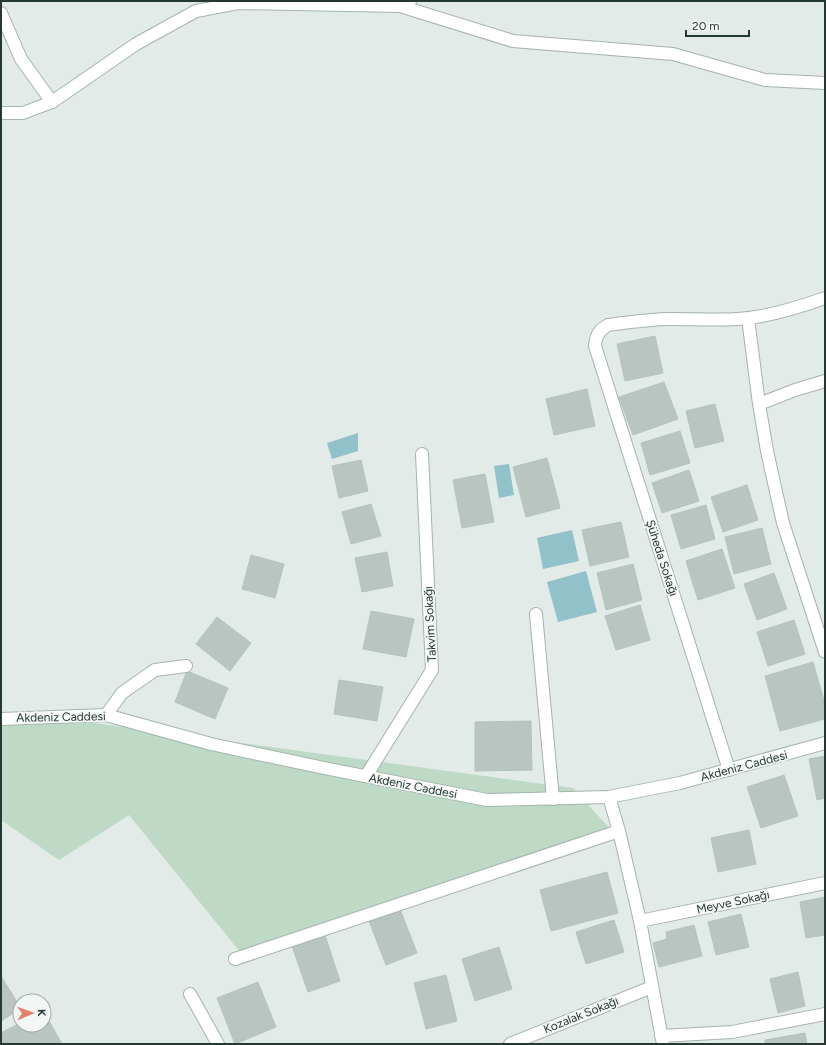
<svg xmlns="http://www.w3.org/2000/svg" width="826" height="1045" font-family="Figtree,sans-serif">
<rect width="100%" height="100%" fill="#e2ebe7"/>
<!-- green -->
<path fill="#bed9c5" d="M50,717L573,788L611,830L245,958L129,815L59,860L1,820V718Z"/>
<!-- water -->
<path fill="#91c1c9" d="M358,433V451L332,459L327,443Z
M509,464L514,495L499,498L494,466Z
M572,530L579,561L543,569L537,538Z
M586,571L597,612L558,622L547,582Z"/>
<!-- building -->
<path fill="#b8c5c0" stroke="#b5c3bd" d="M655,336L663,373L625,381L617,344Z
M664,382L678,419L633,435L619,397Z
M587,389L595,426L554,435L546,399Z
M715,404L724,441L695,448L686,411Z
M680,431L690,463L650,475L641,443Z
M547,458L560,508L526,517L513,467Z
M361,460L368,491L339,498L332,466Z
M689,470L699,501L662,513L652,483Z
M485,474L494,522L462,528L453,480Z
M747,485L758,520L723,532L711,497Z
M371,504L381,536L351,544L342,512Z
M706,505L715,539L681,549L671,515Z
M621,522L629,557L590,566L582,530Z
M762,528L771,564L734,574L725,537Z
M722,549L735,588L698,600L686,561Z
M387,552L393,586L362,592L355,558Z
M251,555L284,564L275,598L242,589Z
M633,564L642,600L606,610L597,573Z
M774,573L787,609L757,620L744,584Z
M640,605L650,640L616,650L605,616Z
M371,611L414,619L406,657L363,649Z
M217,617L251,643L230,671L196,644Z
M794,620L805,654L768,666L757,632Z
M813,662L825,704V719L780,731L765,676Z
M187,671L228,688L215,719L175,702Z
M339,680L383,687L377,721L334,714Z
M531,721L532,770L475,771V722Z
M825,756V798L817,800L809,759Z
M784,775L798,816L761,828L747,787Z
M749,830L756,864L718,872L711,838Z
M607,872L618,913L551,931L540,890Z
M825,897V935L806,938L800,902Z
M400,909L417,953L386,965L369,921Z
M741,914L749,947L716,955L708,922Z
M614,920L624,952L586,964L576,932Z
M694,925L702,956L659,967L653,943L667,939L666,932Z
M325,935L340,981L308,992L292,946Z
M499,947L512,989L475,1001L462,959Z
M798,972L805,1006L778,1013L770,979Z
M446,975L457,1021L426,1029L414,983Z
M1,976L20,1007V1009L1,1021Z
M258,982L276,1027L235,1044L217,998Z
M44,1012L62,1044H1V1033L20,1023V1025H44Z
M805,1033L807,1044H765V1040Z"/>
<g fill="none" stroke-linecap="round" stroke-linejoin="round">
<!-- street casing -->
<g stroke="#a5b2ad" stroke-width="14">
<path id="street" d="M400,6L513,41L673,54L765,80L825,83
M1,13L21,59L52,102
M748,318L759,404
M825,381L795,390L759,404L767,451L783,523L825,652
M536,614L553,799
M106,715L122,693L155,670L186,666
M729,770L595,346C596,335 599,330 608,325C630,322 651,319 672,319C698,319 723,321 748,318C775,315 800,307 825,298
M366,776L432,670L422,454
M609,797L619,831L640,921L663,1044
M640,921L825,883
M235,959L619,831
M190,994L218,1044
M661,1036L732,1032L825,1014
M510,1044L652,987"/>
</g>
<!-- secondary casing -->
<g stroke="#a2b5ae" stroke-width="14">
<path id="secondary" d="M1,113H23L52,102L136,44L196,11L238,3L400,6L410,1
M1,719L106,715L211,744L329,769L487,800L609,797L680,783L825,743"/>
</g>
<!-- street -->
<use href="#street" stroke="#fff" stroke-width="12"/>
<!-- secondary -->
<use href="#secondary" stroke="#fff" stroke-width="12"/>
</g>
<g text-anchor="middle" stroke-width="3.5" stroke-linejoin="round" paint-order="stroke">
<!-- street labels -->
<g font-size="12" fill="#243933" stroke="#f2f7f5">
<text transform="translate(662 558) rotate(72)" y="4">Şüheda Sokağı</text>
<text transform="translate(430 624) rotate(-93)" y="4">Takvim Sokağı</text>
<text transform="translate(61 717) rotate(-1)" y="4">Akdeniz Caddesi</text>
<text transform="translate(744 766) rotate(-15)" y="4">Akdeniz Caddesi</text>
<text transform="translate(413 786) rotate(11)" y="4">Akdeniz Caddesi</text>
<text transform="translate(733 902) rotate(-12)" y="4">Meyve Sokağı</text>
<text transform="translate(581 1015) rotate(-22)" y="4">Kozalak Sokağı</text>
</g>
</g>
<!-- border -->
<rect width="826" height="1045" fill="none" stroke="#243933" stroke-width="4"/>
<!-- north arrow -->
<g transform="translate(32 1013) rotate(88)"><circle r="19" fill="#f2f7f5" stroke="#a0aba7"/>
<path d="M0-3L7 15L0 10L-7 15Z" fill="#e18569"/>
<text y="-6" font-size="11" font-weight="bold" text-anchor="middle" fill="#243933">K</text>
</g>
<!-- scale -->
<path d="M686 30v6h63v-6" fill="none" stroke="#243933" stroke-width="2"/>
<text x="692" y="30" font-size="12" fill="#243933" stroke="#f2f7f5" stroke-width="3" paint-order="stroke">20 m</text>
</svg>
